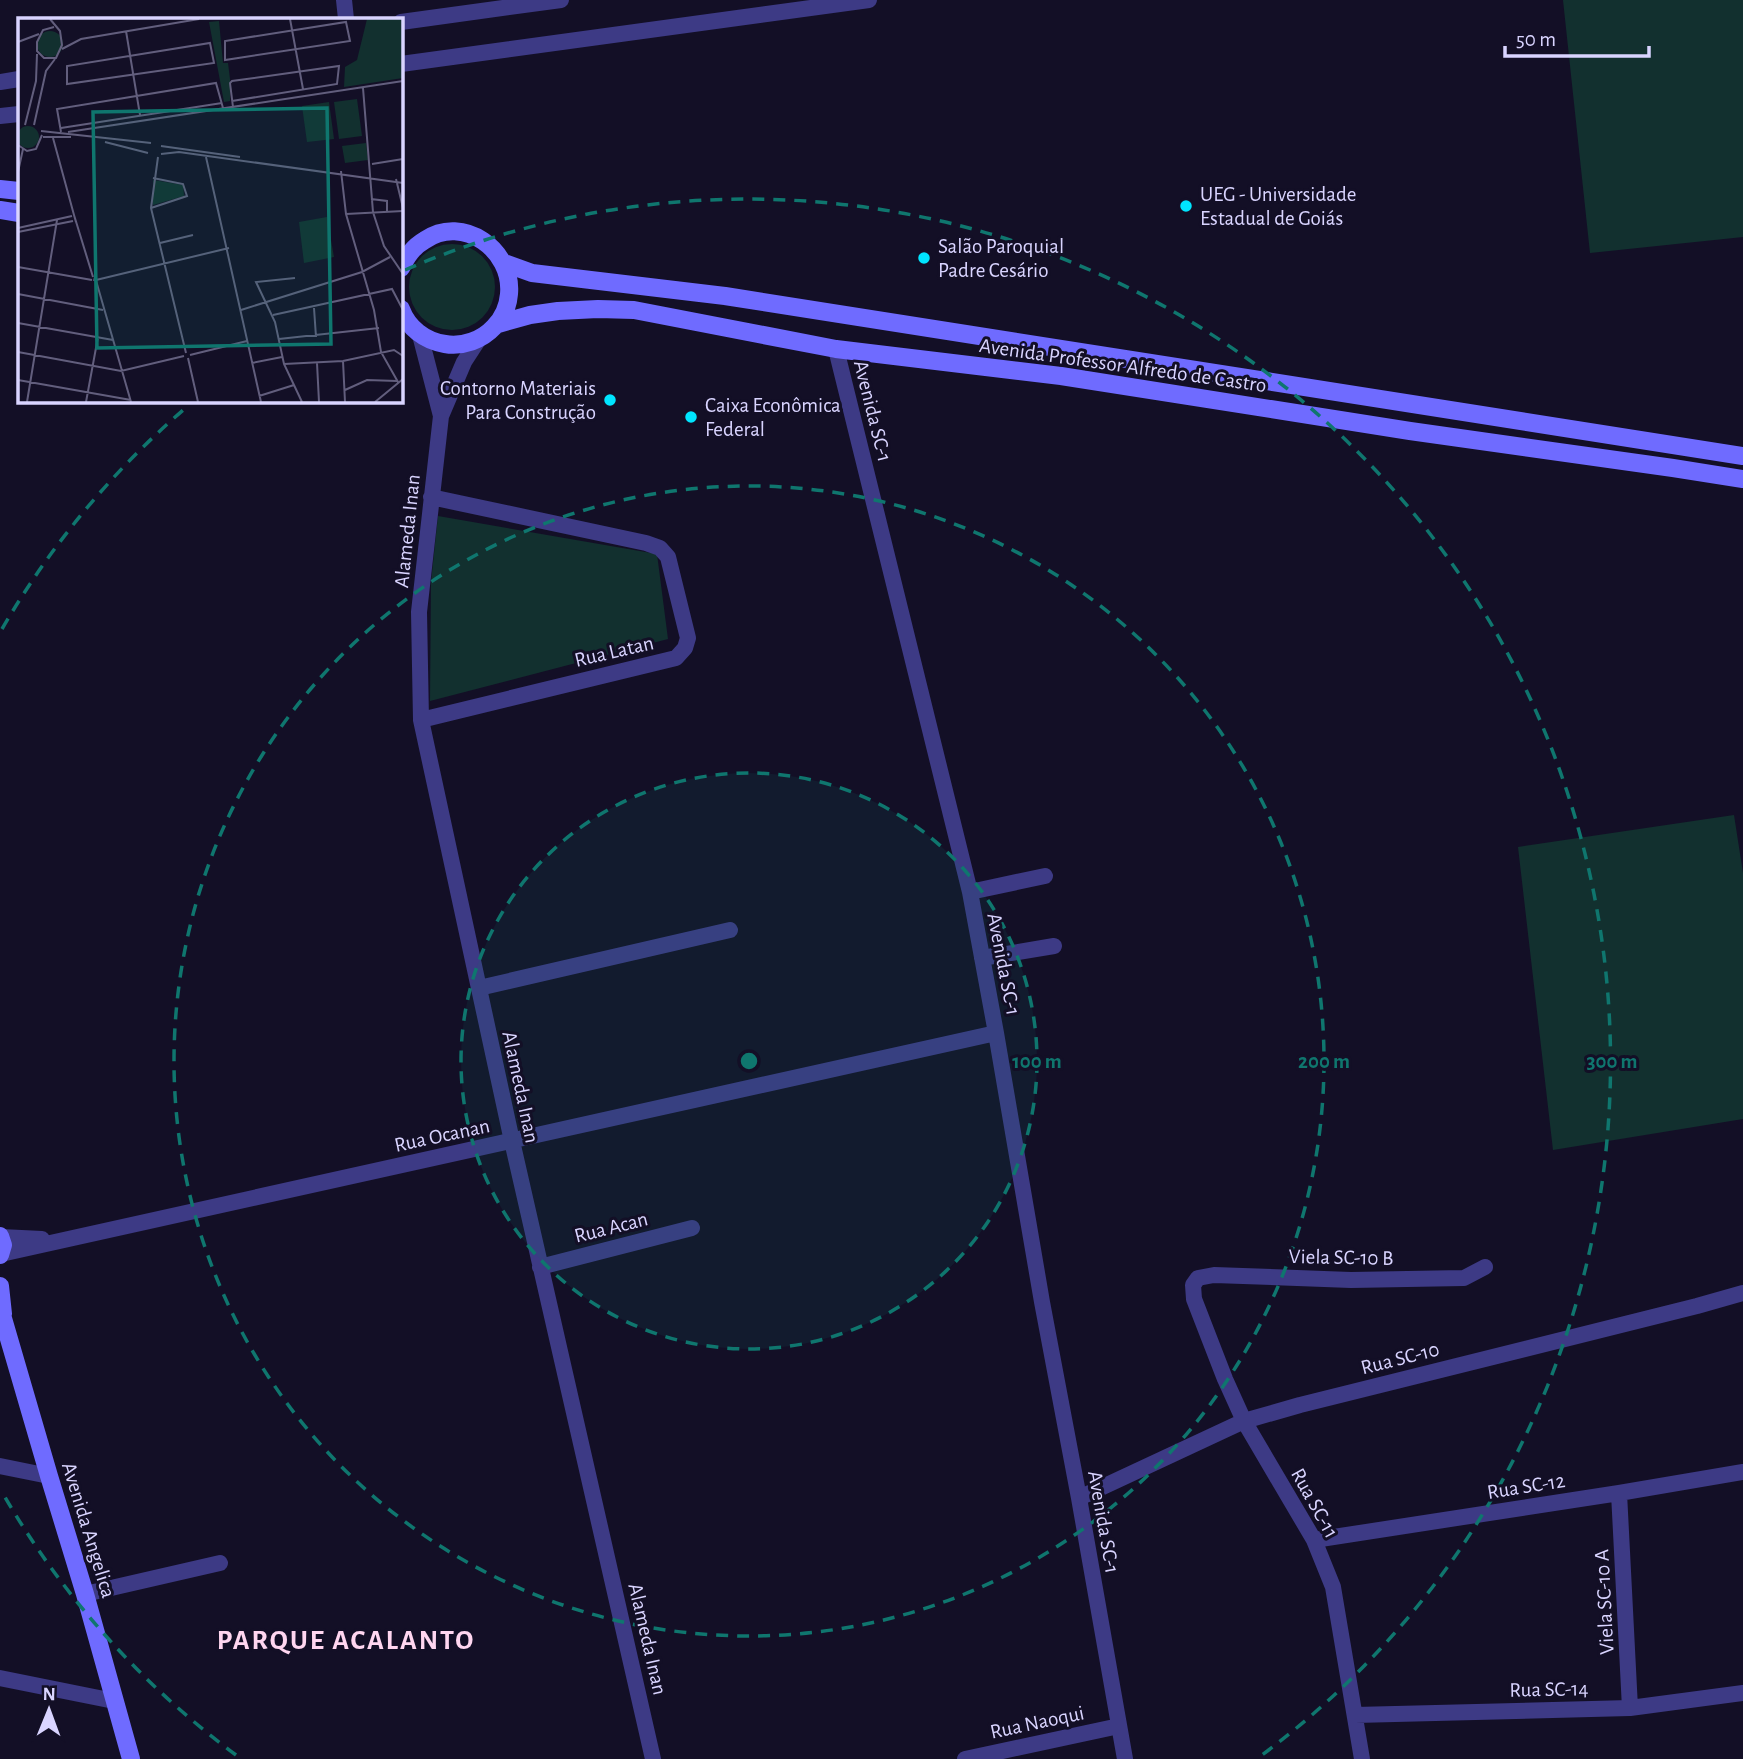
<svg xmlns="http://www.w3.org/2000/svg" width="1743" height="1759" font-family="'Alegreya Sans',sans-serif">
<rect width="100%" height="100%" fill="#130f26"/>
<!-- green -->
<path fill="#12302f" d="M1563,0H1743V237L1590,253Z
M409 287a43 43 0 1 1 86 0a43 43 0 1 1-86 0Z
M438,516L657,554L668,639L430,701L431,582Z
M1734,815L1743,873V1119L1553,1150L1518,847Z"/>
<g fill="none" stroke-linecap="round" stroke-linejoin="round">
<!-- street -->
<path stroke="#3d3a85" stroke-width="16" d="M344,0L346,19
M401,22L561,0
M401,64L869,0
M0,82L19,79
M0,116L19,114
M420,335L441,416
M479,339L464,362L441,416L419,612L421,720L512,1141L653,1759
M836,349L970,892L996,1033L1042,1302L1079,1498L1125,1759
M421,720L676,658L685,648L688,638L668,557L660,548L646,543L431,497
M970,892L1045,876
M982,958L1054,946
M479,988L730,930
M1,1237L42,1239
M1,1254L996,1033
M540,1267L692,1228
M0,1466L49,1476
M1619,1493L1630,1708
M1079,1498L1244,1421L1300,1405L1697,1306L1743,1293
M1314,1540L1619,1493L1743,1472
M85,1594L220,1563
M0,1678L114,1701
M1355,1715L1630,1708L1743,1693
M965,1759L1119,1726
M1362,1759L1333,1587L1314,1540L1244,1421L1225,1379L1194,1299L1193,1285L1198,1278L1214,1275L1351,1280L1464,1278L1485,1267"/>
<!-- secondary -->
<path stroke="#6f6bff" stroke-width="18" d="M0,189L19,191
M0,210L19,213
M504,263L532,273L725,296L1743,456
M401,268C407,256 413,247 425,240C463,214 513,250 509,294C508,306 503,318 494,327C482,340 463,347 445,344C425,341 408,328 401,309
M498,324L530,315L558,311L598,309L634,310L836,349L1061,376L1410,431L1673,468L1743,479
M0,1236L3,1245L0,1255
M0,1286L3,1314
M0,1308L49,1476L85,1594L131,1759"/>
</g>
<!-- distance rings -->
<circle cx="749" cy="1061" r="288" fill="#0f766e" fill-opacity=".12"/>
<g fill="none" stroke="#0f766e" stroke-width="3.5" stroke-dasharray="12 9">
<circle cx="749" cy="1061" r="288"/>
<circle cx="749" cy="1061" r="575"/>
<path d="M236 1755A863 863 0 0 1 2 1492M2 629A863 863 0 0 1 189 405M405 270A863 863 0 0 1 1262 1755"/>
</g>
<!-- markers -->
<g fill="#00e5ff" stroke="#130f26" stroke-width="2.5">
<circle cx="1186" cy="206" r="7"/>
<circle cx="924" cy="258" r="7"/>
<circle cx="610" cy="400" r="7"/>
<circle cx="691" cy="417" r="7"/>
</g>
<g text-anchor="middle" stroke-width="6" stroke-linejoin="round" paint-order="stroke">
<!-- poi labels -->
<g font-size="21" fill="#d9d4ff" stroke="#130f26" text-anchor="start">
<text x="1200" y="201">UEG - Universidade<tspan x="1200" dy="24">Estadual de Goiás</tspan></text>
<text x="938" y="253">Salão Paroquial<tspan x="938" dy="24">Padre Cesário</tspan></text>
<text x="596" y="395" text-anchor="end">Contorno Materiais<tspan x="596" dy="24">Para Construção</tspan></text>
<text x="705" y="412">Caixa Econômica<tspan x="705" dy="24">Federal</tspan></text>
</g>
<!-- street labels -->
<g font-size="21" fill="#d9d4ff" stroke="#130f26">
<text transform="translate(1123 365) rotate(8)" y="7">Avenida Professor Alfredo de Castro</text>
<text transform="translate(873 411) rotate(76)" y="7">Avenida SC-1</text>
<text transform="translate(407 531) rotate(-84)" y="7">Alameda Inan</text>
<text transform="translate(614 651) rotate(-13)" y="7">Rua Latan</text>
<text transform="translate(1004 964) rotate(79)" y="7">Avenida SC-1</text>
<text transform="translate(521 1087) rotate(78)" y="7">Alameda Inan</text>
<text transform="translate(442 1135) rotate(-12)" y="7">Rua Ocanan</text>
<text transform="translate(611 1227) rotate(-14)" y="7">Rua Acan</text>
<text transform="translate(1341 1257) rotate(1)" y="7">Viela SC-10 B</text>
<text transform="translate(1400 1358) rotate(-14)" y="7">Rua SC-10</text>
<text transform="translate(1526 1486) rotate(-9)" y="7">Rua SC-12</text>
<text transform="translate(1315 1503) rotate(61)" y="7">Rua SC-11</text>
<text transform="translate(1104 1522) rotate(80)" y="7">Avenida SC-1</text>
<text transform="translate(89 1530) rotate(73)" y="7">Avenida Angelica</text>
<text transform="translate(1604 1602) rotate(-93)" y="7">Viela SC-10 A</text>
<text transform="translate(648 1639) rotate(77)" y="7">Alameda Inan</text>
<text transform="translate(1549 1689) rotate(-1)" y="7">Rua SC-14</text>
<text transform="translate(1037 1722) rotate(-12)" y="7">Rua Naoqui</text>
</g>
<!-- district labels -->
<g font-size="28" font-weight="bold" letter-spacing="2" fill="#ffd6f0" stroke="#130f26">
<text x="346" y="1649">PARQUE ACALANTO</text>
</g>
</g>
<!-- overview -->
<g transform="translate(18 18)">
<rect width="385" height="385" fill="#130f26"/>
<path d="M349,1H385V60L326,69L327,49L339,42ZM201,3L205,45H210L212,61V83L206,84L191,4ZM19 26a13 13 0 1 1 26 0a13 13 0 1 1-26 0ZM339,81L344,118L321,121L316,84ZM311,84L316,121L289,124L284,88ZM-1 119a11 11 0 1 1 22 0a11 11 0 1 1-22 0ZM348,125L350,142L327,145L324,128ZM135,162L165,167L166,178L135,187ZM309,199L316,239L286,245L281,204Z" fill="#12302f"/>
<path fill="none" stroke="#625e7d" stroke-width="2" d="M32,1L42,13L44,27L38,40H26L19,33V24L25,12L36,9M272,1L285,71M328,4L332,23L207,42V23ZM108,13L122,97M0,24L21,16M192,25L196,45L49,66V48ZM44,31L63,21L181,1M345,70L355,194L366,228L385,256M214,83L319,66L321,48L214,63L212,65L215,89M7,107L18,63L19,36M16,107L28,53L37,41M43,110L204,85M23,113L133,125M43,114L39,91L198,65L205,90M50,114L385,63M25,119H53M35,120L56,197M87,124L130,135M0,127L9,133L18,131L24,117M143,128L222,139M143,136L161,134L385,165M140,139L133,190L168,335M188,139L243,384M354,146L385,141M323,153L328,196L356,292L363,334L380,364M0,154L5,131M378,161L385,190M353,181L369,183V193M133,190L169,178L165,166L135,160M328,196L385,193M58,204L56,197L75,259M0,210L54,198M0,214L55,203M142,225L175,217M0,249L74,262M277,260L238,264L257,304L266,346L284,384M78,262L211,230M76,263L77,259L113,384M0,276L85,292M296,290L298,319M223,292L344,254L372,239M255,297L374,271L385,292M0,305L95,322M261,321L361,310M0,334L103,353L166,338M172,337L229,323M170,340L180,384M325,343L327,384M234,345L264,339M299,345L301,384M266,346L325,343L376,332L385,338M0,362L113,382M327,372L349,362L379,363M241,378L276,367M9,384L39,202M68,384L80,319M357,384L385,361"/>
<path fill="#0f766e" fill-opacity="0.15" stroke="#0f766e" stroke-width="3.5" d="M309,90L313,326L79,330L75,94Z"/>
<rect width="385" height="385" fill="none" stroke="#d9d4ff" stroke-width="3.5"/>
</g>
<circle cx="749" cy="1061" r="10" fill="#0f766e" stroke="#130f26" stroke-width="3.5"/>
<g font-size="21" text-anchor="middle" font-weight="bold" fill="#0f766e" stroke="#130f26" stroke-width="6" stroke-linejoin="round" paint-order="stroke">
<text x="1037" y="1068">100 m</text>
<text x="1324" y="1068">200 m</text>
<text x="1612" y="1068">300 m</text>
</g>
<!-- north arrow -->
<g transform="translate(49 1710) rotate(1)" stroke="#130f26" stroke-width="5" paint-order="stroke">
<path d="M0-5L12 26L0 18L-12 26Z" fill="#d9d4ff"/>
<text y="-10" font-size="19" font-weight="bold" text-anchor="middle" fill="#d9d4ff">N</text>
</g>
<!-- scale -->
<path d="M1505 46v10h144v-10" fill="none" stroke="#d9d4ff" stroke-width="3.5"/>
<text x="1516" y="46" font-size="21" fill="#d9d4ff" stroke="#130f26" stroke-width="5" paint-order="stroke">50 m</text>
</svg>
